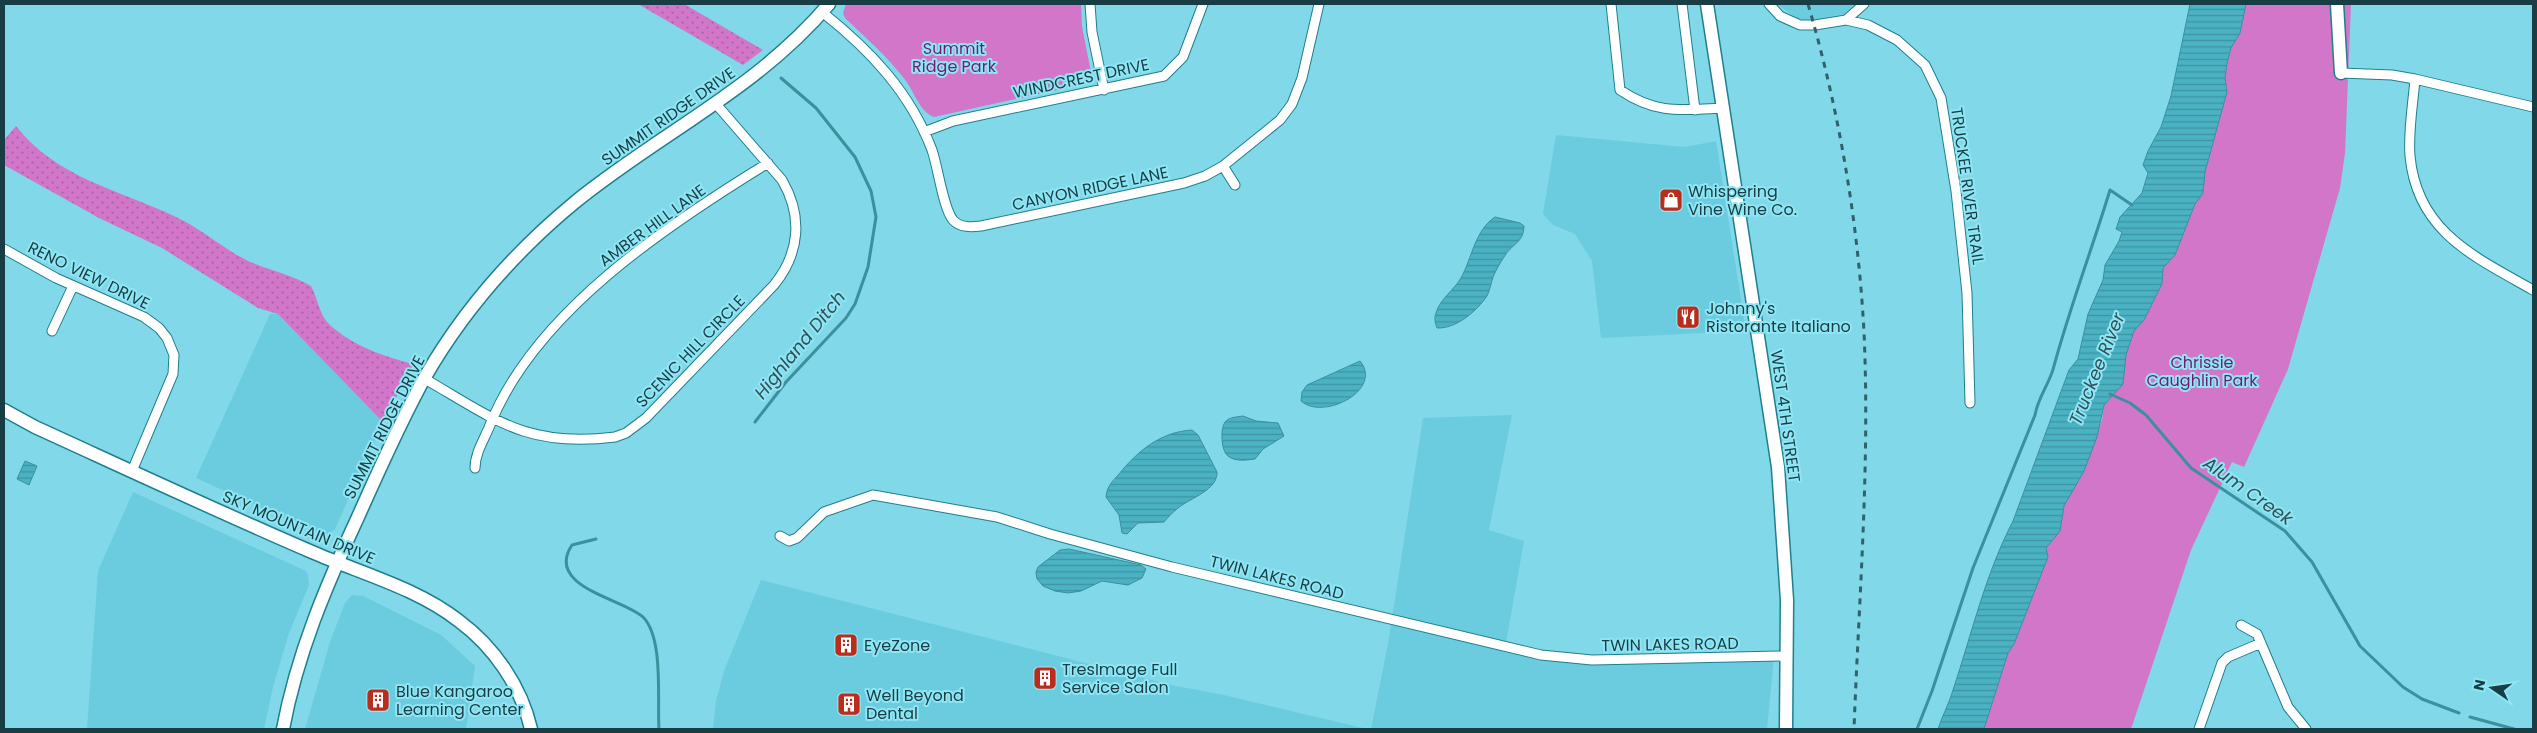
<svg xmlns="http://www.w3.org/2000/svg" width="2537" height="733" font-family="Poppins,sans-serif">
<defs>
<pattern id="grass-dots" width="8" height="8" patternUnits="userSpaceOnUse" patternTransform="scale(1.25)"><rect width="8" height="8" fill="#d176c9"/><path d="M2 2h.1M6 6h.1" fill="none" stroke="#a962a5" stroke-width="1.8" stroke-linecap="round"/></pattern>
<pattern id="water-rules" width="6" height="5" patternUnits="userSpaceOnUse" patternTransform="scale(1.25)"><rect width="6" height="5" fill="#4bb2c3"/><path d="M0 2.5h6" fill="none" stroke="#3d92a0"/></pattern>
</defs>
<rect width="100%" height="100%" fill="#81d8e8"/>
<!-- built -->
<path fill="#6accde" d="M1777,4H1856L1844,14L1807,21L1795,17Z
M1556,135L1685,147L1716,141L1746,331L1601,338L1592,261L1575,234L1553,225L1543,214Z
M270,314H278L383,422L335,529L328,534L317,533L196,478Z
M1512,415L1489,530L1524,541L1505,648L1541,655L1774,657L1767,729H1371L1388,644L1423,418Z
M133,492L306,571L308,576L309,585L289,633L273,687L264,729H87L98,571Z
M761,580L1171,685L1224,695L1367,729H713L716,701L724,671Z
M352,595L363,596L441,635L475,666L466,729H305L330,642L345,603Z"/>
<!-- grass -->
<path fill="url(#grass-dots)" d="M638,4H684L763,50L743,65Z
M16,126C56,178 120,190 176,217C202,229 222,248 248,261C268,270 292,275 311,286C317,297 319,312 327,322C349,345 385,357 414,364L383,422L278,314L258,308L162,248L99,218L4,165V140Z"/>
<!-- park -->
<path fill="#d176c9" d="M846,4H1081L1082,27L1091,72L1089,78L1080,85L934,117C920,112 914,92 906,81C888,57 866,38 845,18L843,13Z
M2246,4H2351L2345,153L2340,188L2288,369L2244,467L2232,462L2191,550L2131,729H1984L2008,653L2014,644L2048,557L2046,548L2060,531L2064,506L2084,471L2102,420L2104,405L2123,384L2126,355L2134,331L2144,320L2162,284L2163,268L2175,255L2195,204L2203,193L2205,172L2227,92L2225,77L2227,63L2231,48L2240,33Z"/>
<!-- water -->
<path fill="url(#water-rules)" stroke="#3c8f9d" d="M2190,4H2246L2240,33L2231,48L2227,63L2225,77L2227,92L2205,172L2203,193L2195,204L2175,255L2163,268L2162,284L2144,320L2134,331L2126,355L2123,384L2104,405L2097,437L2084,471L2064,506L2060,531L2046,548L2048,557L2014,644L2008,653L1984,729H1938C1942,716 1949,704 1953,690C1972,633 1985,575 2013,521L2069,370L2078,359L2088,314L2103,280L2105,265L2119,241L2122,232L2116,229L2120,217L2142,193L2148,173L2143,165L2148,151L2161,127L2171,96Z
M1495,217L1520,223L1524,226C1524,243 1511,244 1504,257C1500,263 1496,270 1493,277C1491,283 1490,290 1487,296C1477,311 1456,329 1437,328C1435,322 1434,318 1436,313C1440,299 1454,290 1461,278C1472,258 1475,230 1495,217Z
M1360,361C1384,390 1323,421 1301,401L1302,392L1307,385Z
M1243,416L1256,421L1278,423L1284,436L1263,449L1255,459C1247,460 1235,462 1228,456C1221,451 1220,429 1225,422C1229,417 1237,417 1243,416Z
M1192,430L1198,435L1217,472C1218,490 1190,498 1178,508C1173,512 1168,517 1164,522L1138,523L1127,534L1122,533L1119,515L1106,497C1107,486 1112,482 1119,474C1138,451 1160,432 1192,430Z
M25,461L37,466L29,485L17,479Z
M1069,549L1141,565L1146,569L1142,578L1128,585L1102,581L1081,591L1068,593L1055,591L1043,586L1037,579L1036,572L1038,567L1060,550Z"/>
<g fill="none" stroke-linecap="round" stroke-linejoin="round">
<!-- stream -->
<path stroke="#3c8f9d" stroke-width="3" d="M2110,394L2130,403L2146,415L2191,468L2285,531L2312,562L2360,646L2403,687L2422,699L2459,713
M755,422L786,382L846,318L855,304L868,267L876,217L871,191L855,157L816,108L781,78
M596,539L572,545C544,587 624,599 643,617C664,638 657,700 659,729
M2470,717L2514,729
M1917,729L1932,691L1973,568L2035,415C2038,397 2050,383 2054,366C2070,307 2092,249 2110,190L2132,205"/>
<!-- street casing -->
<g stroke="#1f7f8e" stroke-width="11">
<path id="street" d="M1090,4L1092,32L1104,90
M1611,4L1620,90C1657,115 1682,110 1724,108
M1682,4L1695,110
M1769,4L1780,16L1800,25H1815L1846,20L1868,25L1897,40L1925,65L1941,98L1956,191L1967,293L1970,403
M822,12C870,50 910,92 932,150C938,167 943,208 953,220C960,228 972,227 981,226L1184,183L1205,176L1223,166L1280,120L1292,104L1302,78L1319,4
M1846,20L1864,4
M2341,73L2392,75L2415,79L2533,107
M2415,79C2413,104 2408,131 2410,156C2417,232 2475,257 2533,290
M924,132L953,121L1164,76L1183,57L1203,4
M1223,166L1235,185
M4,249L56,278L144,317L159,328L167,338L174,355L173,374L132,471
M52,331L73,286
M425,379C496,420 527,448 615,437L626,433L646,418L774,285C800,253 803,216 782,180L716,104
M475,468C475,453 484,440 490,425C535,312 667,225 768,163
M780,536L789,541L797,538L824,512L873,495L997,517L1050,534L1172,567L1541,655L1592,660L1786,656
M2241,625L2257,634L2288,707L2306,729
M2199,729L2222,663L2228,657L2261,643"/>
</g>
<!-- secondary casing -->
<g stroke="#1f7f8e" stroke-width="15">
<path id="secondary" d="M1707,4L1778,467L1787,600L1786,729
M2337,4L2341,73
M4,410L35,427C127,469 219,512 312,552C360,573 417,588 459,621C494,647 521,686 531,729
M283,729C297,654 326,586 358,517C379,470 400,422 425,377C463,311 516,251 574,203C660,133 756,90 829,4"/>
</g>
<!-- street -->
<use href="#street" stroke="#fff" stroke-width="9"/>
<!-- secondary -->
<use href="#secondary" stroke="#fff" stroke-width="12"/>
<!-- rail -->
<path stroke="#31626b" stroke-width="3" stroke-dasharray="6 6" stroke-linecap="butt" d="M1808,4C1839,110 1858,221 1864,332C1870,464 1859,597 1854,729"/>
</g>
<!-- icons -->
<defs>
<g id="shop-square" transform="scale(1.25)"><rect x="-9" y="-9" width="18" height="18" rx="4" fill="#ba2d1d" stroke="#8ee6f5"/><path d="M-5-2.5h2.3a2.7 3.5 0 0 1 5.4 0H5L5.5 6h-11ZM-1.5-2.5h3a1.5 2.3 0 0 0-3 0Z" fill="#fff"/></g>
<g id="restaurant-square" transform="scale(1.25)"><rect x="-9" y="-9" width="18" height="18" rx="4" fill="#ba2d1d" stroke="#8ee6f5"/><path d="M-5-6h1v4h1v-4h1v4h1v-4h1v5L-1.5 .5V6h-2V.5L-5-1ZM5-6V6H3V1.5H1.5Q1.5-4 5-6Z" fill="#fff"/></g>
<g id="building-square" transform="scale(1.25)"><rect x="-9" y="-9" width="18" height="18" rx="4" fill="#ba2d1d" stroke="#8ee6f5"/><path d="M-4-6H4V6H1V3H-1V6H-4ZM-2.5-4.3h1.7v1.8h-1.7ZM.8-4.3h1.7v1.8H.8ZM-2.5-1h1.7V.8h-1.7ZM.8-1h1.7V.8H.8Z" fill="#fff"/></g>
</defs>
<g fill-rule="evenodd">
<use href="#shop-square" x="1671" y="200"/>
<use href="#restaurant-square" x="1688" y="317"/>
<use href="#building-square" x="846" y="645"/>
<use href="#building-square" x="1045" y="678"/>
<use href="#building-square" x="378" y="700"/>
<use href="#building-square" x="849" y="704"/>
</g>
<g text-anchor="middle" stroke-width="4" stroke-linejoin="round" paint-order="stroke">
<!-- park labels -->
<g font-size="16" fill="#741d6f" stroke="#8ee6f5">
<text x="954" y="54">Summit<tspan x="954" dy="18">Ridge Park</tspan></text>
<text x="2202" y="368">Chrissie<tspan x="2202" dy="18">Caughlin Park</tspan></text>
</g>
<!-- street labels -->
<g font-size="16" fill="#183d44" stroke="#8ee6f5">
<text transform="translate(1081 78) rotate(-12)" y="6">WINDCREST DRIVE</text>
<text transform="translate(668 116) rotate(-35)" y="6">SUMMIT RIDGE DRIVE</text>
<text transform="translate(1968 186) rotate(82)" y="6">TRUCKEE RIVER TRAIL</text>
<text transform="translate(1090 188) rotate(-12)" y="6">CANYON RIDGE LANE</text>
<text transform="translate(652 225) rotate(-36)" y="6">AMBER HILL LANE</text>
<text transform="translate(89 275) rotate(26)" y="6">RENO VIEW DRIVE</text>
<text transform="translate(690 351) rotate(-46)" y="6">SCENIC HILL CIRCLE</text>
<text transform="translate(1786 416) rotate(82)" y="6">WEST 4TH STREET</text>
<text transform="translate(384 427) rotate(-63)" y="6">SUMMIT RIDGE DRIVE</text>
<text transform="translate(299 527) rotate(23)" y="6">SKY MOUNTAIN DRIVE</text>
<text transform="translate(1277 577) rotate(14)" y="6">TWIN LAKES ROAD</text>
<text transform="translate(1670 644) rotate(-1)" y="6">TWIN LAKES ROAD</text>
</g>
<!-- poi labels -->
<g font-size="16" fill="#183d44" stroke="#8ee6f5" text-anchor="start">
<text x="1688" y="197">Whispering<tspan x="1688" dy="18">Vine Wine Co.</tspan></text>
<text x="1706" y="314">Johnny's<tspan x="1706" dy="18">Ristorante Italiano</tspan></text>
<text x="864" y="651">EyeZone</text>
<text x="1062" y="675">TresImage Full<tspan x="1062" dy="18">Service Salon</tspan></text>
<text x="396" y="697">Blue Kangaroo<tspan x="396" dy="18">Learning Center</tspan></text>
<text x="866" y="701">Well Beyond<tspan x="866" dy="18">Dental</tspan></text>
</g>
<!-- water labels -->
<g font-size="18" font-style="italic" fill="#325157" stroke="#8ee6f5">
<text transform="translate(800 345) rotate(-51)" y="6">Highland Ditch</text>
<text transform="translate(2097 369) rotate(-68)" y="6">Truckee River</text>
<text transform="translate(2248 491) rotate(35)" y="6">Alum Creek</text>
</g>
</g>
<!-- border -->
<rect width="2537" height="733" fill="none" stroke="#183d44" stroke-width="10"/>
<!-- north arrow -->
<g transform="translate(2492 688) rotate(283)" stroke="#8ee6f5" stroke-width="4" paint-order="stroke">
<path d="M0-4L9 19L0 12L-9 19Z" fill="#183d44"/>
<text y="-8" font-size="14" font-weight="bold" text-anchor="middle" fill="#183d44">N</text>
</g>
</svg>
